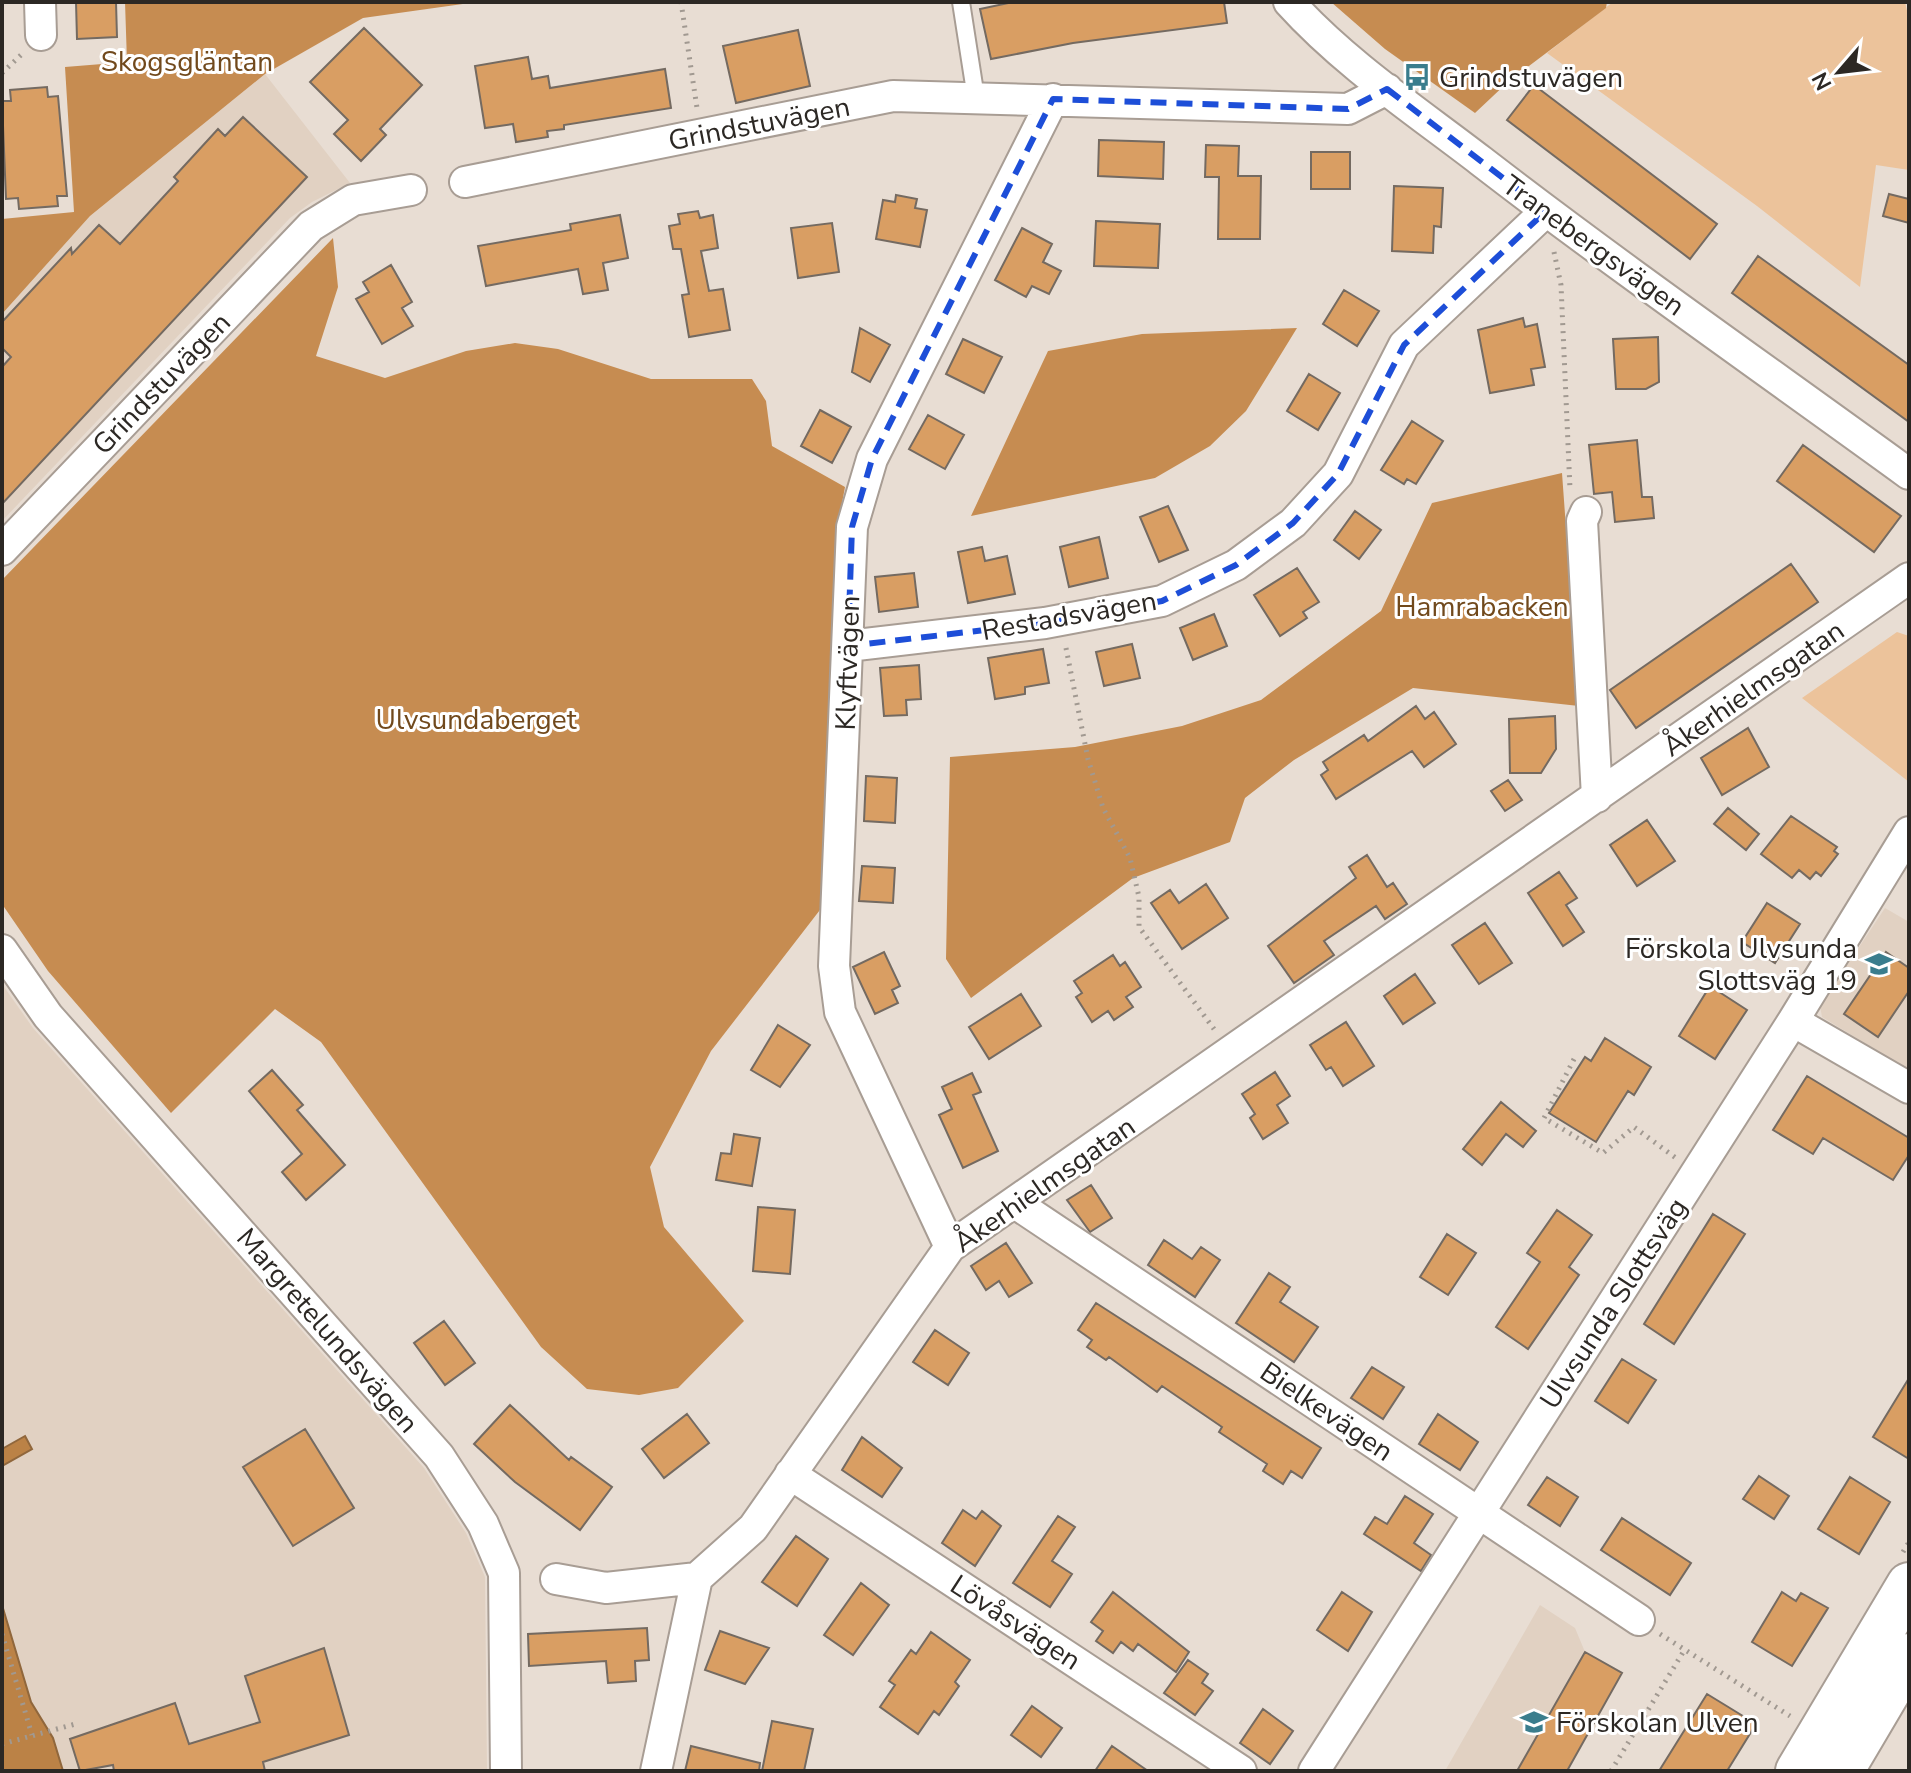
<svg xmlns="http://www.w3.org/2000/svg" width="1911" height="1773" font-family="'Nunito Sans',sans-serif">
<rect width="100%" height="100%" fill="#e8ddd3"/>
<!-- built -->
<path fill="#e1d1c2" d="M265,74L350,183L312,202L290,218L2,521V314L90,216Z
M1885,908L1909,922V1070L1822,1017L1820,1006Z
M2,984L33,1028L424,1468L466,1533L485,1577L487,1771H63L53,1738L31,1702L2,1605V1466L31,1448L25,1436L2,1449Z
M1540,1605L1575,1628L1585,1652L1622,1673L1567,1771H1445Z"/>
<!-- green -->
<path fill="#ecc39b" d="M1613,2H1905L1909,19V170L1876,165L1860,287L1757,206L1547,53Z
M1897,632L1909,636V782L1802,698Z"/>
<!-- forest -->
<path fill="#c68c51" d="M125,2H477L363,18L265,74L90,216L2,314V219L74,212L65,67L127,62Z
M1331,2H1607L1606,8L1509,81L1475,113L1385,49Z
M333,238L338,287L316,356L385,378L466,351L515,343L558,349L651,379H752L766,401L772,446L845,487L838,525L823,906L711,1051L650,1167L664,1227L744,1321L678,1388L639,1395L587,1389L541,1347L321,1042L275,1009L171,1113L48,971L2,904V580Z
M1297,328L1246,411L1210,446L1155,478L971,516L1048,351L1142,334Z
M1562,473L1579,706L1413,688L1294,760L1245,798L1230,842L1133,878L971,998L946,959L950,757L1075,747L1182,726L1261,700L1381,611L1432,503Z"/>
<!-- water -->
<path fill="#bb8246" stroke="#90673c" stroke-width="2" d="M25,1436L32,1449L2,1466V1449Z
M2,1605L31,1702L53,1738L63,1771H2Z"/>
<!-- building -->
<path fill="#d99e63" stroke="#746a61" stroke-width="2" d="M76,2H116L117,37L77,39Z
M1013,2H1224L1227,23L1073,43L991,59L980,9Z
M364,28L422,85L380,129L386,135L361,161L334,134L348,120L310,82Z
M798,30L810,86L736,103L723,46Z
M528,57L532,79L548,76L550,88L665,69L671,108L564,125V129L547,131L548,137L516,142L513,124L485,128L475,66Z
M1534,85L1717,224L1690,259L1507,120Z
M47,87L48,97L58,96L67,196H57L58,206L19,209L18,198L6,199L2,101H11L10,90Z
M243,117L307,177L2,504V367L11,357L2,348V322L71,248L72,254L99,225L120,244L178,181L174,177L218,129L225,136Z
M1099,140L1164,142L1163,179L1098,176Z
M1206,145L1239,146L1238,176H1261L1260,239H1218L1219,177H1205Z
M1311,152H1350V189H1311Z
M1394,186L1443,188L1441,227L1434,226L1433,253L1392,251Z
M1889,194L1909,199V223L1883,216Z
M896,195L917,199L915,208L927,210L920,247L876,239L883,200L895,202Z
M698,211L700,218L713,215L718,248L701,251L709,291L723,289L730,330L689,337L682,295L689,294L681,249H673L669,226L680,224L678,214Z
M620,215L628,258L603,263L608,290L583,294L578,269L486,286L478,246L571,230L570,224Z
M1096,221L1160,224L1158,268L1094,266Z
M832,223L839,272L798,278L791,228Z
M1022,228L1052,244L1043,262L1061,271L1049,294L1032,286L1026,297L995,280Z
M1758,256L1909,365V422L1732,293Z
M391,265L412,302L402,308L413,326L382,344L356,299L369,292L363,282Z
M1344,290L1379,311L1357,346L1323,324Z
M1523,318L1525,327L1537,324L1545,367L1531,369L1534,385L1490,393L1478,330Z
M860,328L890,345L870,382L852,372Z
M1658,337L1659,382L1646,389H1616L1613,339Z
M963,339L1002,357L984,393L946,374Z
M1309,374L1340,393L1318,430L1287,411Z
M820,410L851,427L832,463L801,446Z
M928,415L964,435L945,469L909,449Z
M1412,421L1443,441L1416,484L1407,479L1404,484L1381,470Z
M1637,440L1642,497H1652L1654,518L1615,522L1612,492L1594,494L1589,445Z
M1803,445L1901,516L1874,552L1777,481Z
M1168,506L1188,550L1159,562L1140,517Z
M1355,511L1381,530L1359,559L1334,540Z
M1099,537L1108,578L1069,587L1060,547Z
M982,547L985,561L1007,556L1015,594L968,603L958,552Z
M1791,564L1818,602L1636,728L1610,690Z
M1297,568L1319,602L1303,612L1307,618L1280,636L1254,595Z
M914,573L918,607L879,612L875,577Z
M1214,614L1227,646L1193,660L1180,628Z
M1132,644L1140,678L1104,686L1096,652Z
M1043,649L1049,683L1025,687V694L995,699L988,658Z
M919,665L921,699L906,700L907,715L884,716L880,668Z
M1416,706L1425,719L1434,712L1456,744L1424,767L1412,751L1336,799L1321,775L1328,770L1323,762L1364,735L1368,741Z
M1555,716L1556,749L1541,773H1510L1509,719Z
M1748,728L1769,767L1722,795L1701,758Z
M866,776L897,778L895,823L864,821Z
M1508,780L1522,800L1505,811L1491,791Z
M1728,808L1759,834L1746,850L1714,824Z
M1791,816L1837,847L1834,851L1838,854L1821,876L1816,872L1810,879L1799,870L1792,878L1761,854Z
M1647,820L1675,861L1637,886L1610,845Z
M1367,855L1387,887L1393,883L1407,904L1385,919L1376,906L1324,941L1334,955L1294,983L1268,946L1356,878L1349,867Z
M862,866L895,868L893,903L859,901Z
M1559,872L1577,898L1566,905L1584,932L1563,946L1528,893Z
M1206,884L1228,918L1182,949L1151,903L1170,890L1179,903Z
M1767,903L1800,924L1775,963L1742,942Z
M1485,923L1512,963L1479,984L1452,945Z
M884,952L900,986L892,990L898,1003L875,1014L853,967Z
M1886,952L1909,968V991L1878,1037L1844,1014Z
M1113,955L1120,966L1125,962L1141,987L1126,997L1133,1007L1114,1020L1108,1011L1092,1022L1076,997L1082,993L1074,981Z
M1415,974L1435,1003L1403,1024L1384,996Z
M1710,986L1747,1010L1715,1059L1679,1036Z
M1021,994L1041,1026L989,1059L969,1027Z
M1346,1022L1374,1066L1343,1086L1331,1067L1326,1070L1310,1045Z
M778,1025L810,1045L780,1087L751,1070Z
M1605,1038L1651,1067L1634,1095L1628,1091L1596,1142L1549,1113L1585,1057L1591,1061Z
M272,1070L303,1105L297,1110L345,1165L306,1200L282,1172L302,1154L249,1091Z
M1275,1072L1290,1096L1277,1105L1288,1123L1263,1139L1250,1118L1255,1114L1242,1094Z
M972,1073L981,1092L973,1095L998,1151L963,1168L939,1115L952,1109L942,1087Z
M1807,1076L1909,1138V1155L1893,1180L1823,1138L1813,1154L1773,1130Z
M1501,1102L1536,1131L1523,1147L1506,1134L1482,1165L1463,1149Z
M734,1134L760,1138L752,1186L716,1180L721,1153L731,1154Z
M1091,1185L1112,1218L1090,1232L1067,1200Z
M758,1207L795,1210L790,1274L753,1271Z
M1557,1210L1592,1235L1569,1267L1579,1275L1528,1349L1496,1327L1540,1262L1527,1253Z
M1713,1214L1745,1234L1674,1344L1644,1324Z
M1447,1234L1476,1253L1448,1295L1420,1277Z
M1164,1240L1192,1259L1201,1247L1220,1260L1195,1297L1148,1265Z
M1006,1243L1032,1283L1009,1297L999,1281L986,1290L971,1266Z
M1269,1273L1290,1287L1280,1302L1318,1327L1294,1362L1236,1323Z
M1096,1303L1321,1448L1302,1478L1291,1471L1283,1484L1263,1471L1267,1464L1219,1432L1222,1427L1162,1386L1157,1392L1109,1357L1106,1360L1087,1347L1092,1340L1078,1330Z
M444,1321L475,1363L445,1385L414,1343Z
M935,1330L969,1353L948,1385L913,1362Z
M1622,1359L1656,1380L1628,1423L1595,1401Z
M1372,1367L1404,1387L1383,1419L1351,1398Z
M1909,1378V1459L1873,1437Z
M510,1405L569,1460L571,1457L612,1487L580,1530L515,1482L474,1444Z
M687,1414L709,1443L664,1478L642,1449Z
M1438,1414L1478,1442L1460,1470L1419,1444Z
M305,1429L354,1508L293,1546L243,1467Z
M862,1437L902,1468L882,1497L842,1470Z
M1759,1476L1789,1496L1774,1519L1743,1499Z
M1547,1477L1578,1497L1560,1526L1528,1505Z
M1850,1477L1890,1502L1859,1554L1818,1529Z
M1405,1496L1433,1514L1414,1543L1431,1555L1421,1571L1364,1534L1375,1517L1387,1524Z
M963,1510L976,1519L982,1511L1001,1526L975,1566L942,1543Z
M1058,1516L1075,1527L1052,1561L1072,1574L1050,1607L1013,1583Z
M1622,1518L1691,1563L1670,1595L1601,1550Z
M796,1536L828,1559L797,1606L762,1582Z
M861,1583L889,1605L853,1655L824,1635Z
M1113,1592L1189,1652L1176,1672L1138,1644L1133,1651L1121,1642L1113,1653L1096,1641L1103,1631L1091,1622Z
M1342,1592L1372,1612L1348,1651L1317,1630Z
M1782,1592L1796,1601L1801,1593L1828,1608L1792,1666L1752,1642Z
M647,1628L649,1660L635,1661L636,1681L608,1683L606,1661L529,1666L528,1634Z
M720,1631L769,1648L745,1684L705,1670Z
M931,1632L970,1660L955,1682L959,1686L939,1715L934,1711L918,1734L880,1707L895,1685L889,1681L911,1650L916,1654Z
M324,1648L349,1735L263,1762L265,1771H114L113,1765L80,1771L70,1739L175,1703L189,1744L260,1722L245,1676Z
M1585,1652L1622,1673L1567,1771H1517Z
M1188,1660L1208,1674L1202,1683L1213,1691L1195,1715L1164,1693Z
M1707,1694L1756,1724L1727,1771H1659Z
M1032,1706L1062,1728L1041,1757L1011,1735Z
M1263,1709L1293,1731L1270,1764L1240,1743Z
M772,1721L813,1729L804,1771H762Z
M691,1746L760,1763L759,1771H685Z
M1112,1746L1148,1771H1095Z"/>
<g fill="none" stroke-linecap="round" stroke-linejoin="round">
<!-- lane casing -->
<g stroke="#a89d94" stroke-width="20">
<path id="lane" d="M961,2L976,98"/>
</g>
<!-- street casing -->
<g stroke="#a89d94" stroke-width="34">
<path id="street" d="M40,2L41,35
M1289,2C1344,63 1416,111 1481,161C1621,269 1766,370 1909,474
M465,182L893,96L1348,109L1387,89
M1586,512L1582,521L1597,797
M2,550L311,226L353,200L411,190
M848,646L1045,623L1162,601L1236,565L1293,523L1338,474L1404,345L1546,211
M2,950L48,1016L439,1456L483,1524L504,1573L506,1771
M1793,1021L1909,1088
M1015,1203L1639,1620
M950,1247L840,1012L834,966L852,527L872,459L1053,99
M790,1474L1241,1771
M556,1579L606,1588L697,1578L753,1528L950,1247L1909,578
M656,1771L697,1578
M1314,1771L1793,1021L1909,832"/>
</g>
<!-- primary casing -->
<g stroke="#a89d94" stroke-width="48">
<path id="primary" d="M1798,1771L1909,1585
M1841,1771L1909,1656"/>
</g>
<!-- path -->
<path stroke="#a19991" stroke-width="5" stroke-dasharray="2 6" stroke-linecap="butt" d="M681,2L697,108
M2,73L23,53
M1554,252L1561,285L1570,489
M1066,648L1088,759L1103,808L1130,858L1139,897V927L1214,1029
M1574,1059L1544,1118L1603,1153L1634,1127L1676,1158
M1903,1552L1909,1542
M2,1634L32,1735
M1660,1634L1790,1716
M2,1744L79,1723
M1611,1771L1685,1649"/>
<!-- lane -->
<use href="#lane" stroke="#fff" stroke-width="16"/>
<!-- street -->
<use href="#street" stroke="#fff" stroke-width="30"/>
<!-- primary -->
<use href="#primary" stroke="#fff" stroke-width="44"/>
</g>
<!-- marked area -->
<path fill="none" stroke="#1d4ed8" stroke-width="6" stroke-dasharray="16 10" stroke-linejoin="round" d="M1387,89L1546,211L1404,345L1338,474L1293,523L1236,565L1162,601L1045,623L848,646L852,527L872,459L1053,99L1348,109Z"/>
<!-- icons -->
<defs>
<g id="bus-bare" transform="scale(2.16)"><path d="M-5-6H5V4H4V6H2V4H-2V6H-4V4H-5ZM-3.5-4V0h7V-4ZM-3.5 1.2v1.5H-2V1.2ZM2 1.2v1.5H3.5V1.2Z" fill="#3a7d8d" stroke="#fff" stroke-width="2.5" paint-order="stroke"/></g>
<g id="school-bare" transform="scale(2.16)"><path d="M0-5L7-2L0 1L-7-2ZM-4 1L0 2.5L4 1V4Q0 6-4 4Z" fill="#3a7d8d" stroke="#fff" stroke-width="2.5" paint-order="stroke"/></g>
</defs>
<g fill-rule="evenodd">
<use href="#bus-bare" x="1417" y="77"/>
<use href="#school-bare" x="1879" y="964"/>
<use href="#school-bare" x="1534" y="1722"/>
</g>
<g text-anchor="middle" stroke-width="6" stroke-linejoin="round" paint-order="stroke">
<!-- park labels -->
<g font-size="28" fill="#71491c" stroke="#fff">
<text x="187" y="71">Skogsgläntan</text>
<text x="1482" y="616">Hamrabacken</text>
<text x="476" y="729">Ulvsundaberget</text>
</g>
<!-- poi labels -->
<g font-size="28" fill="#2c2824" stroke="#fff" text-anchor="start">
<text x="1439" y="87">Grindstuvägen</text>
<text x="1857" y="958" text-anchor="end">Förskola Ulvsunda<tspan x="1857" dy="32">Slottsväg 19</tspan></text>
<text x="1556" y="1732">Förskolan Ulven</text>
</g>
<!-- street labels -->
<g font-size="28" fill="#2c2824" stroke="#fff">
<text transform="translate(759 123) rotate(-11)" y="10">Grindstuvägen</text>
<text transform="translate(1594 245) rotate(36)" y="10">Tranebergsvägen</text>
<text transform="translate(161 383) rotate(-46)" y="10">Grindstuvägen</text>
<text transform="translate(1069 615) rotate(-10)" y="10">Restadsvägen</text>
<text transform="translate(847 663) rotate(-88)" y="10">Klyftvägen</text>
<text transform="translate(1753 688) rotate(-35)" y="10">Åkerhielmsgatan</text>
<text transform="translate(1044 1184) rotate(-35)" y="10">Åkerhielmsgatan</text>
<text transform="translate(1613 1303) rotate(-57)" y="10">Ulvsunda Slottsväg</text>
<text transform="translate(328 1330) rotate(49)" y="10">Margretelundsvägen</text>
<text transform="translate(1327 1411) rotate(34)" y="10">Bielkevägen</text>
<text transform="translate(1016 1622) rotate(33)" y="10">Lövåsvägen</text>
</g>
</g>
<!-- border -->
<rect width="1911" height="1773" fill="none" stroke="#2c2824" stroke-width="8"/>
<!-- north arrow -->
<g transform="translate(1839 72) rotate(242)" stroke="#ffffff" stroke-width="6" paint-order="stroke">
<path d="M0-6L14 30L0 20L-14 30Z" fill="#2c2824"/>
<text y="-12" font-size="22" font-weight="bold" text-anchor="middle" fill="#2c2824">N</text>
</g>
</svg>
